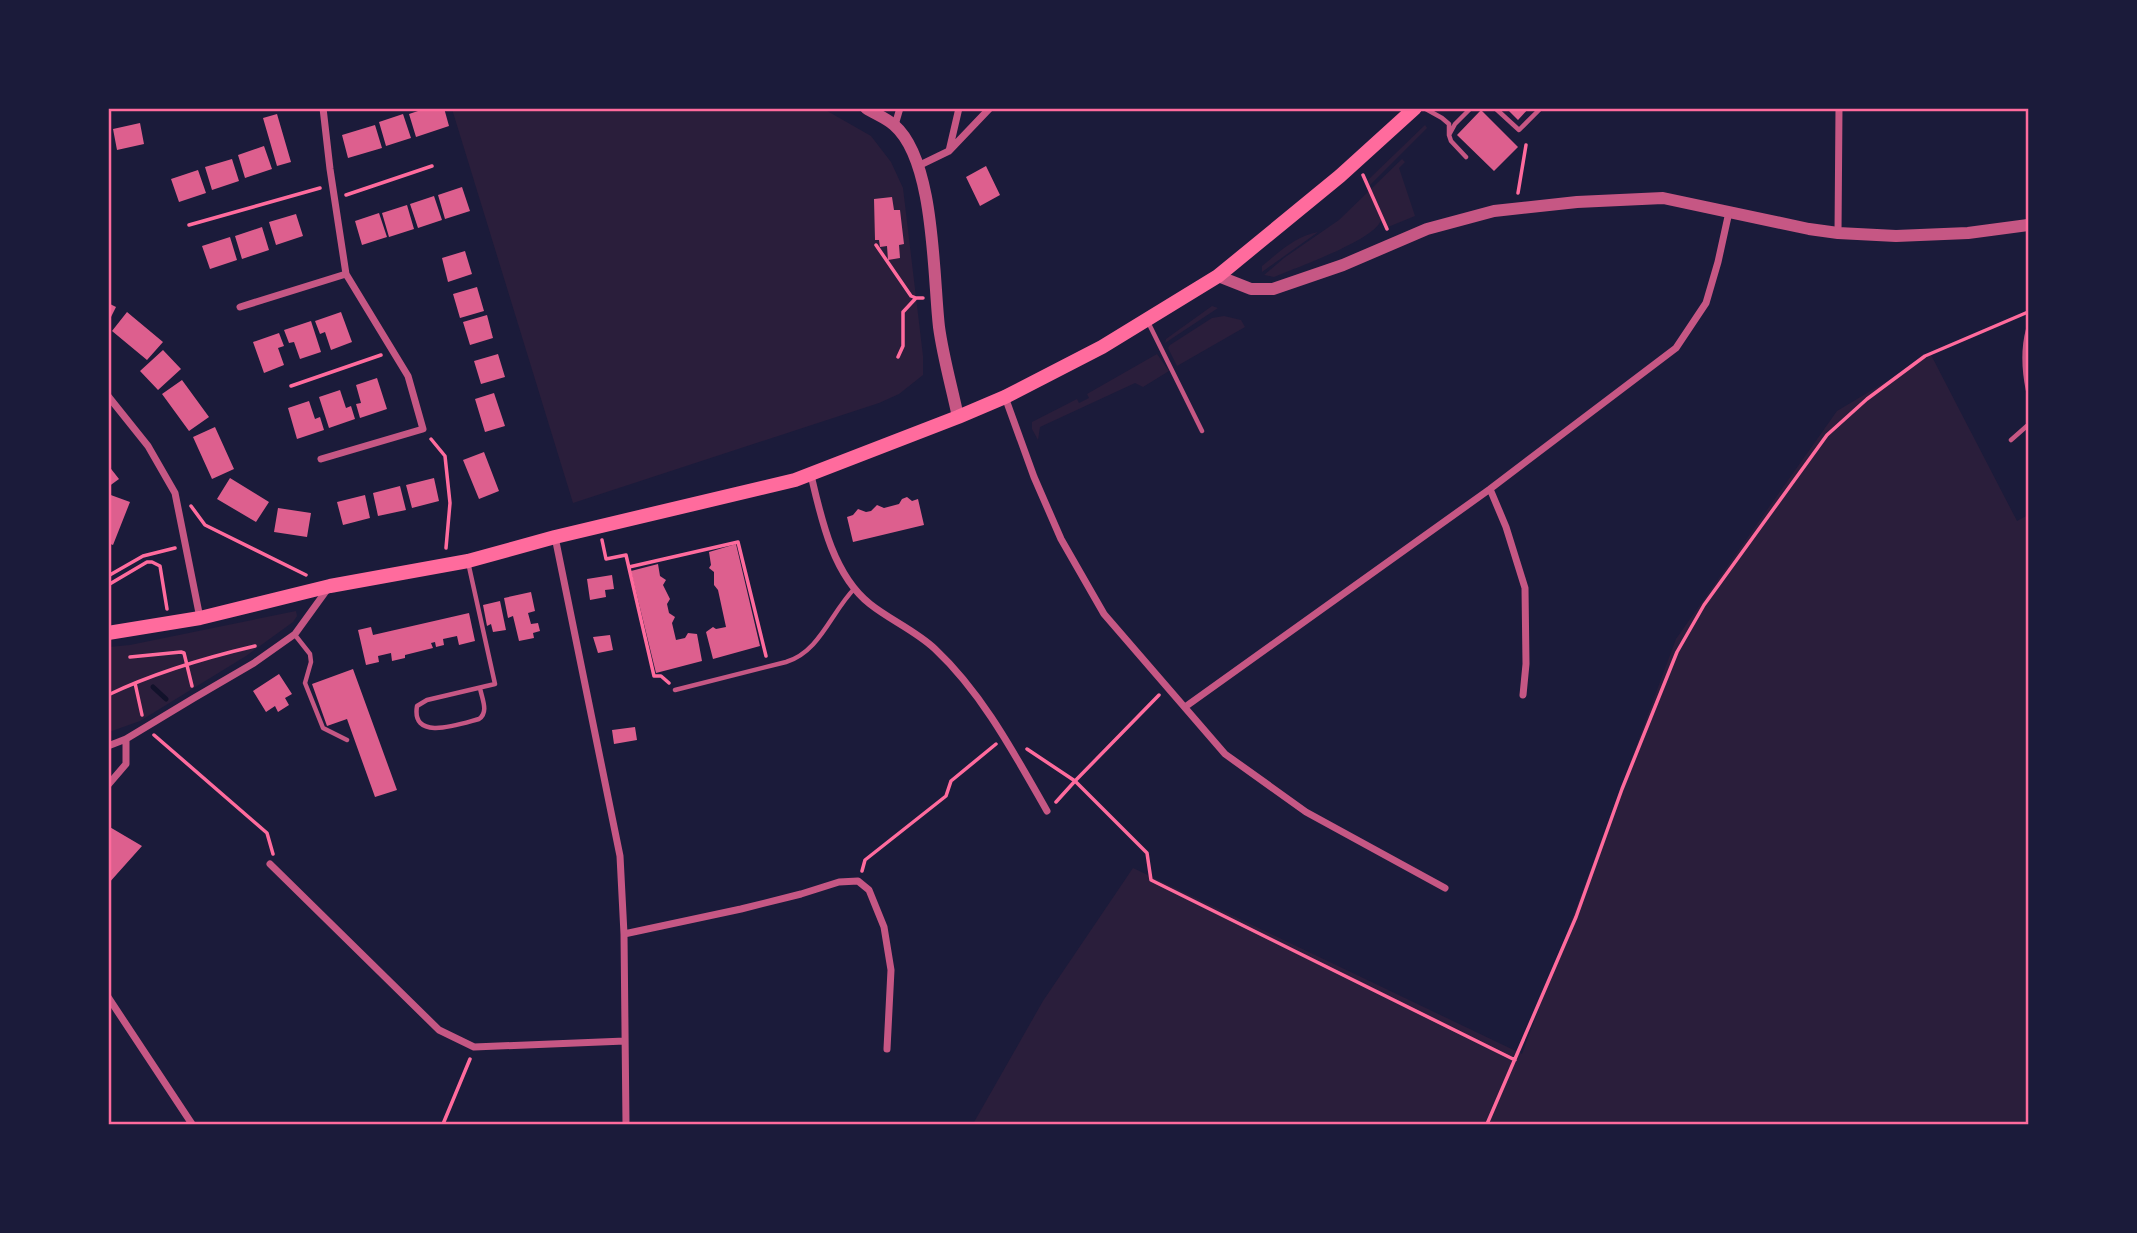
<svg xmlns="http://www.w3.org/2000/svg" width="2137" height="1233" font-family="'Open Sans',sans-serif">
<rect width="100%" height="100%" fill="#1b1b3a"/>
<!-- green -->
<path fill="#2a1e3b" d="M822,108L871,136L891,162L903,188L923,356V375L899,394L879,403L573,503L452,109Z
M1425,125L1427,128L1370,185L1368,180Z
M1402,159L1405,162L1399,168L1415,216L1388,227L1371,189Z
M1369,191L1381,220C1375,240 1295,268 1274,277L1264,275L1284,258L1339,220Z
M1318,232L1262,272V266C1279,252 1296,236 1318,232Z
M1212,306L1218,308L1165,343L1166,339Z
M1224,316L1241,320L1245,327L1177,366L1168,348L1170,345L1212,318Z
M1157,354L1169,371L1143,387L1135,383L1040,427L1038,440L1032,429V422L1077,399L1079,403L1089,398L1087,394Z
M1931,355L2017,521L2028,515V1124H973L1043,1001L1133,868L1522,1054L1676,639L1837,411Z
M296,611L297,616L293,622L246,656L140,721L109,732V647L130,645Z"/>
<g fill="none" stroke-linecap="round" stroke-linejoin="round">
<!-- stream -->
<path stroke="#12122b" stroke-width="5" d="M153,687L166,699"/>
</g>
<!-- building -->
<path fill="#dd5f8e" d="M427,108H444L449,126L416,137L409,114Z
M1506,108H1529L1518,120Z
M1481,110L1518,147L1494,171L1457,135Z
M277,114L291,162L277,166L263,118Z
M403,114L411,138L386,146L379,122Z
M140,123L144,144L117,150L113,129Z
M375,125L382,148L348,158L342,135Z
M264,146L272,169L245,178L238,155Z
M232,159L239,181L212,190L205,167Z
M986,166L1000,195L980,206L966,177Z
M198,170L206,193L179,202L171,179Z
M462,187L470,211L445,219L438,195Z
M434,196L442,220L418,228L410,204Z
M892,197L894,210H900L904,244L899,245L900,258L888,260L887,246L880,247L879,240H875L874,199Z
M407,205L414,229L389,237L382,213Z
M379,213L387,237L362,245L355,221Z
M296,214L303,236L276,245L269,222Z
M262,227L269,250L242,259L235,236Z
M230,237L237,260L210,269L202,246Z
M465,251L472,274L448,282L442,258Z
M477,287L484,311L460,318L453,294Z
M108,303L116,307L108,323Z
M127,312L163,342L147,360L112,331Z
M341,312L352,342L331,350L325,332L320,334L315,321Z
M487,315L493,338L470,345L463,322Z
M311,321L321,352L300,359L294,342L289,343L284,330Z
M279,333L284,346L278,348L284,365L264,373L253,342Z
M163,350L181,369L158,390L140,371Z
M498,354L505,377L481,384L474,361Z
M377,378L387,409L360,418L356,404L361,403L356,385Z
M182,380L209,417L189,431L162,394Z
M340,390L346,408L351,406L355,419L329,428L319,397Z
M494,393L505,426L485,432L475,399Z
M309,401L315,419L320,417L324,430L297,439L288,408Z
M215,427L234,469L212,479L193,437Z
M484,452L499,491L479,499L463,460Z
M108,465L119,479L108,487Z
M230,478L269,502L256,522L217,499Z
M434,478L439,501L412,508L406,485Z
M400,486L406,510L378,516L373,493Z
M108,494L130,502L113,545L108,543Z
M365,495L370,518L343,525L337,502Z
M907,497L912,501L918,499L924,525L853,542L847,517L853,515L858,509L866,512L871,511L877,505L884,508L899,504L902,499Z
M278,508L311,513L307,537L274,532Z
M736,544L760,646L713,659L706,632L713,627L716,629L726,627L718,590L714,585V572L709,568L711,565L709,552Z
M658,564L660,576L666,580L663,585L670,599L667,604L669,613L675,617L672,623L676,640L685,638L688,633L697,634L702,661L656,673L631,571Z
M612,575L614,589L605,590L606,597L590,600L587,579Z
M531,592L535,611L528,613L531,624L538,623L540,631L533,633L534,638L519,641L513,616L508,618L504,598Z
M500,601L506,630L493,632L491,624L487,626L483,605Z
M469,613L475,641L459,645L457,636L443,639L444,645L436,647L435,642L431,643L433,648L405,655V658L392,661L391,653L378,656L379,662L366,665L358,630L371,627L373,635Z
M610,635L613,650L598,653L593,637Z
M353,669L397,790L375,797L347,719L327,726L312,684Z
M279,674L292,694L285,698L289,705L278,712L275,706L266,712L253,691Z
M635,727L637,740L614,744L612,730Z
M108,826L142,846L108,884Z"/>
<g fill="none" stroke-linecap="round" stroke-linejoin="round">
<!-- path -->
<path stroke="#ff6b9d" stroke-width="3.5" d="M1363,175L1387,229
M1518,193L1526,145
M346,195L432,166
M189,225L320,188
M876,245L911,296L916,298
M898,357L903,346V312L916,298H923
M291,386L381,355
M431,439L445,456L450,503L446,548
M191,506L205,525L306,575
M602,540L606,559L626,555L654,676H661L669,683
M629,567L738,542L766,656
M108,576L143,556L175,548
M108,585L147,562H152L160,566L167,609
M130,657L181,652L184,653L192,686
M135,683L142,715
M108,695C156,672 204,658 255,646
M1159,695L1075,781L1147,853L1151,880L1515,1060
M154,735L267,833L273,854
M1027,749L1075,781L1056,802
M862,871L865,860L946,796L951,781L996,744
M443,1124L470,1059
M1487,1124L1576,917L1622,789L1677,652L1704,605L1827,435L1867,399L1925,356L2028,312"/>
<!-- service -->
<path stroke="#c65784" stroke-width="4.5" d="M1424,108L1442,118L1449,124V135
M1495,108L1519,130L1541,108
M1466,157L1451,141L1449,135L1455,124L1471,108
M1148,322L1202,431
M2028,330C2023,349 2024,370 2028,390
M2011,440L2028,425
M468,562L495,684L427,700L417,706C411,742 460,724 479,719C489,712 482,699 480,688
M295,635L310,654L311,662L305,683L323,728L347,740
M675,690L786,662C820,652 831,612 855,588"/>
<!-- minor -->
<path stroke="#c65784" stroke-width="7" d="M895,125L900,108
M949,151L990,108
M918,166L949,151L959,108
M1838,233L1839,108
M240,307L346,274
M108,396L148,446L175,493L200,618
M1005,397L1034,477L1061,539L1104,614L1225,754L1306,812L1445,888
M321,459L423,429L408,376L346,274L330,169L323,108
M811,475C821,518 833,575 870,604C890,620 916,631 935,649C983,694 1015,755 1047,811
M1490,489L1506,527L1525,588L1526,664L1523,695
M555,537L620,856L624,934L626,1124
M1185,707L1490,489L1676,348L1706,303L1718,262L1729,212
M108,746L126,739L194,698L254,663L295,634L329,587
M108,785L126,764V739
M270,864L439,1030L474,1047L625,1041
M624,934L741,909L801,894L839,882L858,881L869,890L884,927L891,970L887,1049
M108,997L192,1124"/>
<!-- tertiary -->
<path stroke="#c65784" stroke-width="12" d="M866,108C875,114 886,118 894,125C935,160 933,275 939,327C943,357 952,388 958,417
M1218,276L1251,289H1273L1343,265L1427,229L1494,211L1577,202L1663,198L1809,229L1838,233L1896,236L1968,233L2028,225"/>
<!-- primary -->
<path stroke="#ff6b9d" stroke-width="14" d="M108,633L200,618L330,586L468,561L555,537L795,480L958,417L1005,397L1102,347L1218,276L1340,176L1415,108"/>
</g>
<!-- border -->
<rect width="2137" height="1233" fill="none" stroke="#1b1b3a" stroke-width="220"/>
<rect x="110" y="110" width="1917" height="1013" fill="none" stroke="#ff6b9d" stroke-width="2.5"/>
</svg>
